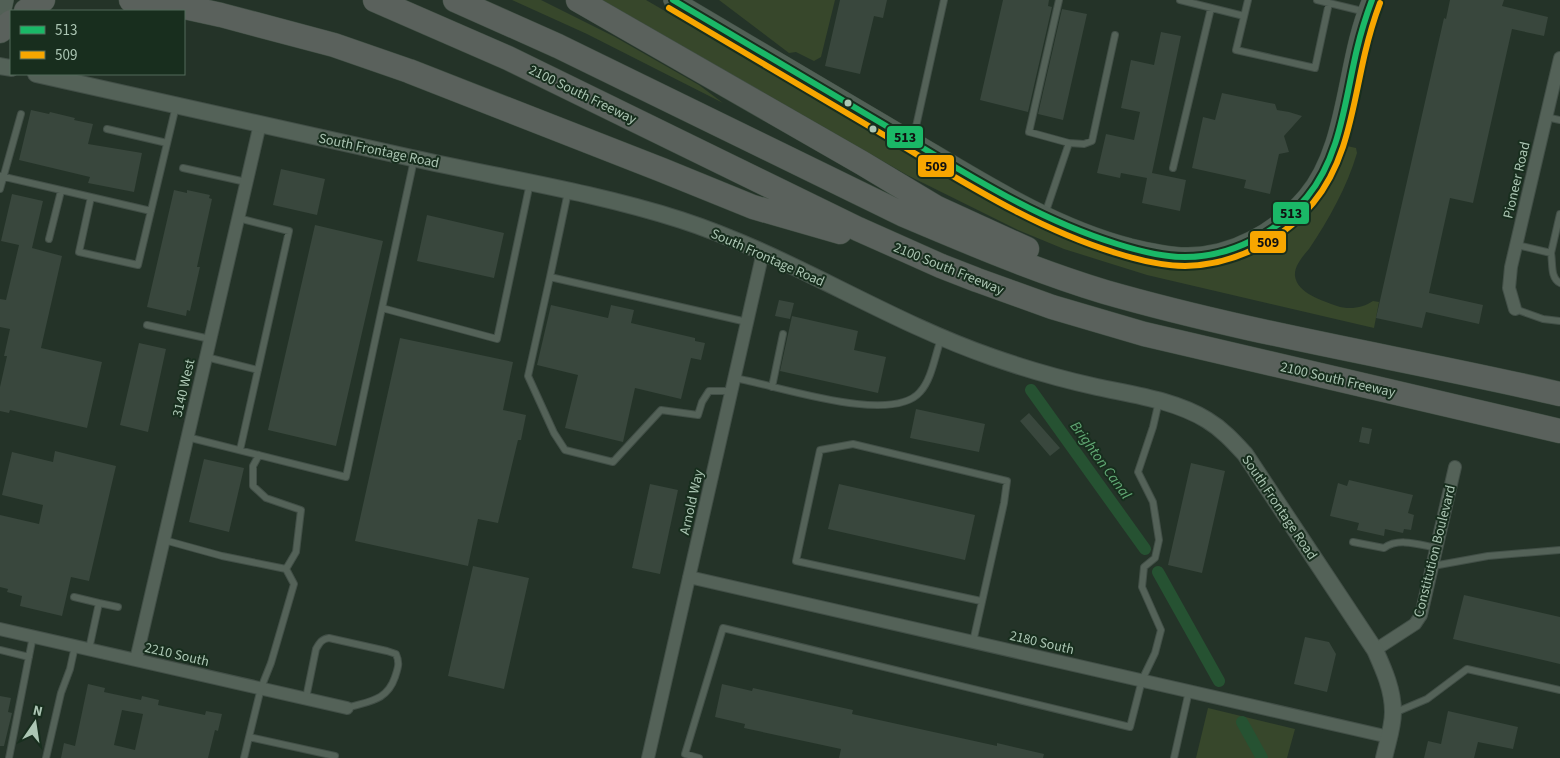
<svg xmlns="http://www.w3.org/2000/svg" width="1560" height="758" font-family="'Source Sans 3',sans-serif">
<rect width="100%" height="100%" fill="#243328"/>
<!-- green -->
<path fill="#37472b" d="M512,0H541L615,37L699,85L723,103L587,34Z
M602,0H646L1019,216C1109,260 1214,304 1299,223C1321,202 1340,176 1347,146L1356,148L1357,153C1347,187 1329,219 1309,249C1303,256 1294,266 1295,276C1297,293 1323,301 1337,306C1349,310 1363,308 1373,301L1379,302L1374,328L1147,275L1064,249L1018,230L907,175Z
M719,0H835L821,57L814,61L796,52L789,53Z
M1208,708L1295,729L1287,758H1196Z"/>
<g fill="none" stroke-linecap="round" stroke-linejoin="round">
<!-- canal -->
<path stroke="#265232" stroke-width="12" d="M1031,390L1145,549
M1158,572L1219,681
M1242,722L1262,758"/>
</g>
<!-- building -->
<path fill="#39473d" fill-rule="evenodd" d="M840,0H887L883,18L874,16L860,74L825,66Z
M1003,0H1049L1048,6L1052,7L1028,112L980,100Z
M1450,0H1504L1502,6L1548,17L1544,36L1512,29L1473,203L1450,198L1429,293L1483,305L1479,324L1426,312L1422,328L1376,318L1444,18L1446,19Z
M1062,9L1087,14L1063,120L1038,114Z
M1161,32L1181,36L1152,173L1186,180L1180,211L1142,203L1147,178L1121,173L1120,178L1097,173L1106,134L1134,140L1140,112L1121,108L1131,60L1154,65Z
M1222,93L1275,104L1277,110L1289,112L1302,116L1284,136L1289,152L1279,154L1270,194L1244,188L1246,180L1192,168L1203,117L1215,120Z
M31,110L49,114L50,112L75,118L74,120L93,124L88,144L142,153L134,192L88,183L90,177L19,160Z
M281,169L325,179L317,215L273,205Z
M174,190L187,193V190L210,195L209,198L212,199L197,267H200L190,311L187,310L186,316L147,307Z
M12,194L43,201L32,248L62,256L41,348L102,362L87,428L10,410L9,413L0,411V387L7,356H4L10,329L0,327V299L6,300L19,245L1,241Z
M427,215L504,233L494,278L417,261Z
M315,225L383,241L336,446L268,430Z
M779,300L794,303L790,319L775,316Z
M551,305L608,318L611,305L634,310L631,323L695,338V341L705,343L701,360L691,358L681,399L635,388L623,442L565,428L578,375L537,365Z
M792,316L858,331L854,350L886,357L878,393L780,371Z
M400,338L513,362L503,410L526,415L521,440H518L498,523L478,519L468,566L355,541Z
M139,343L166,349L148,432L120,425Z
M916,409L985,424L979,452L910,438Z
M1029,413L1060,448L1050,456L1020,421Z
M1362,427L1372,429L1369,444L1359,442Z
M55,451L116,466L89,581L71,577L62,616L20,606L22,596L7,592L8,589L0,587V515L39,524L43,505L2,495L12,452L53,462Z
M204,459L244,468L229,532L189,522Z
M1191,463L1225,471L1202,573L1168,565Z
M1349,480L1413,495L1408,513L1414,515L1411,530L1404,529L1403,533L1385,529L1384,536L1357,530L1359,523L1330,516L1338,483L1347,486Z
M650,484L678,490L660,574L632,568Z
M839,484L975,515L965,560L828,529Z
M473,566L529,578L504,689L448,676Z
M1464,595L1560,617V664L1453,639Z
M1305,637L1329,642L1336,654L1327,692L1294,684Z
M88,684L105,688L104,692L141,700L142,696L159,700L158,705L205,715L206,711L222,714L218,731L215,730L208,758H61L64,743L75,746ZM122,710L143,714L135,750L114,745Z
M722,684L752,691L753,688L853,710L852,714L997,746V743L1044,754L1043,758H839L841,749L744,728L745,724L715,717Z
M0,696L11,698L8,712L12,713L4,746H0Z
M1448,711L1518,727L1513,749L1478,742L1474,758H1424L1428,741L1441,744Z"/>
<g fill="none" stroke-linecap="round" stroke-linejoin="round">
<!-- service casing -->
<g stroke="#424f47" stroke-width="8">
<path id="service" d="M1180,0L1244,16
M1248,0L1236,50L1315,68L1329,3
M1317,0L1366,12
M1546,117L1560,120
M107,129L167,143
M913,140L944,0
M1069,143L1084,144L1092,141L1115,35
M414,160L382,308L497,339L530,183
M183,168L246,182
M1173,168L1211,8
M0,176L91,197
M0,189L21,114
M568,192L550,277L747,322
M151,211L91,197L79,252L138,265L176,106
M1045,214L1069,143L1029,132L1059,0
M238,218L289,231L240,450
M49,239L61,191
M1517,245L1551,253C1553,263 1550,278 1560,283
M1551,253L1560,214
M550,277L528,376L554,433L565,450L613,462L661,410L698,415L702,402L709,391H731
M1515,309L1543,319L1560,321
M147,325L210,339
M206,357L258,370
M734,378C773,384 891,426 920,392C932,379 935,355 941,339
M772,387L783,334
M187,437L346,477L382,308
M259,455L253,466V486L266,498L301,510L296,552L286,569
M164,540L222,556L286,569L294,584L271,663L261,688L249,737L335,756
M1353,542L1384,548C1399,537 1420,545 1437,548
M1433,566L1488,556L1560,550
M74,597L99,603
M973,642L1004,503L1007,481L853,444L820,450L796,561L981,601
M89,649L99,603L118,607
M0,650L29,657
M306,698L316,649C320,642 322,639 329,638L387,651L396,654C400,663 398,668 395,677C387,701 369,701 347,708
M1394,713L1427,699L1467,669L1560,690
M9,758L33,636
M46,758L61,693L70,669L75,646
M244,758L249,737
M699,758L685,754L723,628L1130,727L1142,680L1155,653L1161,630L1142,587L1144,567L1155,558L1159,540L1153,502L1138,472L1153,427L1159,401
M1174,758L1189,691"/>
</g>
<!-- minor casing -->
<g stroke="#424f47" stroke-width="14">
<path id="minor" d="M1515,309L1509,288L1511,267L1560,58
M689,577L1389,737
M0,629L347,708
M1375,650L1415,624L1421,615L1455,467
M136,660L260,124
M648,758L763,252"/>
</g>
<!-- tertiary casing -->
<g stroke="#424f47" stroke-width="18">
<path id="tertiary" d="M0,66L11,68
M36,74C161,101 286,131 412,158C502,178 593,192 681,220C789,255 885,320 992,357C1026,369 1061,379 1097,387C1134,395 1174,400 1207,420C1222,429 1233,441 1245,454L1375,650C1384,670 1393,690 1393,712C1393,727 1387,744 1384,758"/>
</g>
<!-- secondary casing -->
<g stroke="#415045" stroke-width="20">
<path id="secondary" d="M673,0C746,43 820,87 893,130C969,174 1045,226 1130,248C1148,252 1167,257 1185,257C1232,258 1277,232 1307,197C1350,146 1345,61 1372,0
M0,18L4,0"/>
</g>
<!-- motorway casing -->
<g stroke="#404f44" stroke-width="25">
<path id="motorway" d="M131,0L180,6L221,15L334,45L409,71L662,170L753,207L840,232
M375,0L508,58L858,229L941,266L977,280L1052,307L1144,334L1560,431
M455,0L558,46L904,215C970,243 1036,271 1105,292C1255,335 1409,359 1560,394
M578,0L862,163L937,208L1027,249
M26,11L43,0
M0,31L11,22"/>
</g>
<!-- service -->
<use href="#service" stroke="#546258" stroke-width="6"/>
<!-- minor -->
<use href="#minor" stroke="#546258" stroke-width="12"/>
<!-- tertiary -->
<use href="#tertiary" stroke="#546258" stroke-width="16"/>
<!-- secondary -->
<use href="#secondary" stroke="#526056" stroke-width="19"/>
<!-- motorway -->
<use href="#motorway" stroke="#5a615c" stroke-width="24"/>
<!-- bus-1 casing -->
<g stroke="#182e1e" stroke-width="10">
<path id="bus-1" d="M673,0C747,43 820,87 893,130C965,173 1036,219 1117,244C1139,251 1162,257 1185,257C1231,257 1277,233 1307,197C1341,156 1345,99 1357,49C1361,32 1366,16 1372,0"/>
</g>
<!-- bus-2 casing -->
<g stroke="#182e1e" stroke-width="10">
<path id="bus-2" d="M669,8C742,51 815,94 889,138C962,181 1034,228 1116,253C1138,260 1162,266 1185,266C1234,265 1282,241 1313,203C1348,161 1353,104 1365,53C1369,36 1374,19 1380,3"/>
</g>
<!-- bus-1 -->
<use href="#bus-1" stroke="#1ab867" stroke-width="6"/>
<!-- bus-2 -->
<use href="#bus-2" stroke="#f7a600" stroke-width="6"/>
</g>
<!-- markers -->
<g fill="#acc6b4" stroke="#182e1e" stroke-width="2">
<circle cx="848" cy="103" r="4.5"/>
<circle cx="873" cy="129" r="4.5"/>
</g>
<g text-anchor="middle" stroke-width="4" stroke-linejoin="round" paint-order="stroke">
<!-- street labels -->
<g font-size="14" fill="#acc6b4" stroke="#182e1e">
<text transform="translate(583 94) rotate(26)" y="5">2100 South Freeway</text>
<text transform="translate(379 150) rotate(12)" y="5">South Frontage Road</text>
<text transform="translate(1516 180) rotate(-77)" y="5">Pioneer Road</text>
<text transform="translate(768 257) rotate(24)" y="5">South Frontage Road</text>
<text transform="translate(949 268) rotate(22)" y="5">2100 South Freeway</text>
<text transform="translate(1338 379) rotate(13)" y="5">2100 South Freeway</text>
<text transform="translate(183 388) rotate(-77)" y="5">3140 West</text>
<text transform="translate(691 502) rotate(-77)" y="5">Arnold Way</text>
<text transform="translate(1280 507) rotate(56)" y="5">South Frontage Road</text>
<text transform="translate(1434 551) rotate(-76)" y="5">Constitution Boulevard</text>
<text transform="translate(1042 642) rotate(13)" y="5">2180 South</text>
<text transform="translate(177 654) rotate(13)" y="5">2210 South</text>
</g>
<!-- water labels -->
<g font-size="15" font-style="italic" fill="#61a974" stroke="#182e1e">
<text transform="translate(1101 460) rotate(54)" y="5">Brighton Canal</text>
</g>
</g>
<g stroke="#182e1e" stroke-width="2">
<rect x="886" y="125" width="38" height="24" rx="5" fill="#1ab867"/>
<rect x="917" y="154" width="38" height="24" rx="5" fill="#f7a600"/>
<rect x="1272" y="201" width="38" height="24" rx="5" fill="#1ab867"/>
<rect x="1249" y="230" width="38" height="24" rx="5" fill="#f7a600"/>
</g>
<g font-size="14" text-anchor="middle" font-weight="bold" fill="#111">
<text x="905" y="142">513</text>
<text x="936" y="171">509</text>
<text x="1291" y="218">513</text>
<text x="1268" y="247">509</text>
</g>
<!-- legend -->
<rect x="10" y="10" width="175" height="65" fill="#182e1e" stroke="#536b5a"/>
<rect x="20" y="26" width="25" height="8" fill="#1ab867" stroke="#536b5a"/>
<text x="55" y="35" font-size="15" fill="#acc6b4">513</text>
<rect x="20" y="51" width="25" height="8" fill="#f7a600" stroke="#536b5a"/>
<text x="55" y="60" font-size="15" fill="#acc6b4">509</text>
<!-- north arrow -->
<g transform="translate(35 723) rotate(13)" stroke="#182e1e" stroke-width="4" paint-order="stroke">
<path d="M0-4L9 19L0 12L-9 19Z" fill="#acc6b4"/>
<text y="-8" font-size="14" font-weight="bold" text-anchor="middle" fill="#acc6b4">N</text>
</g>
</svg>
